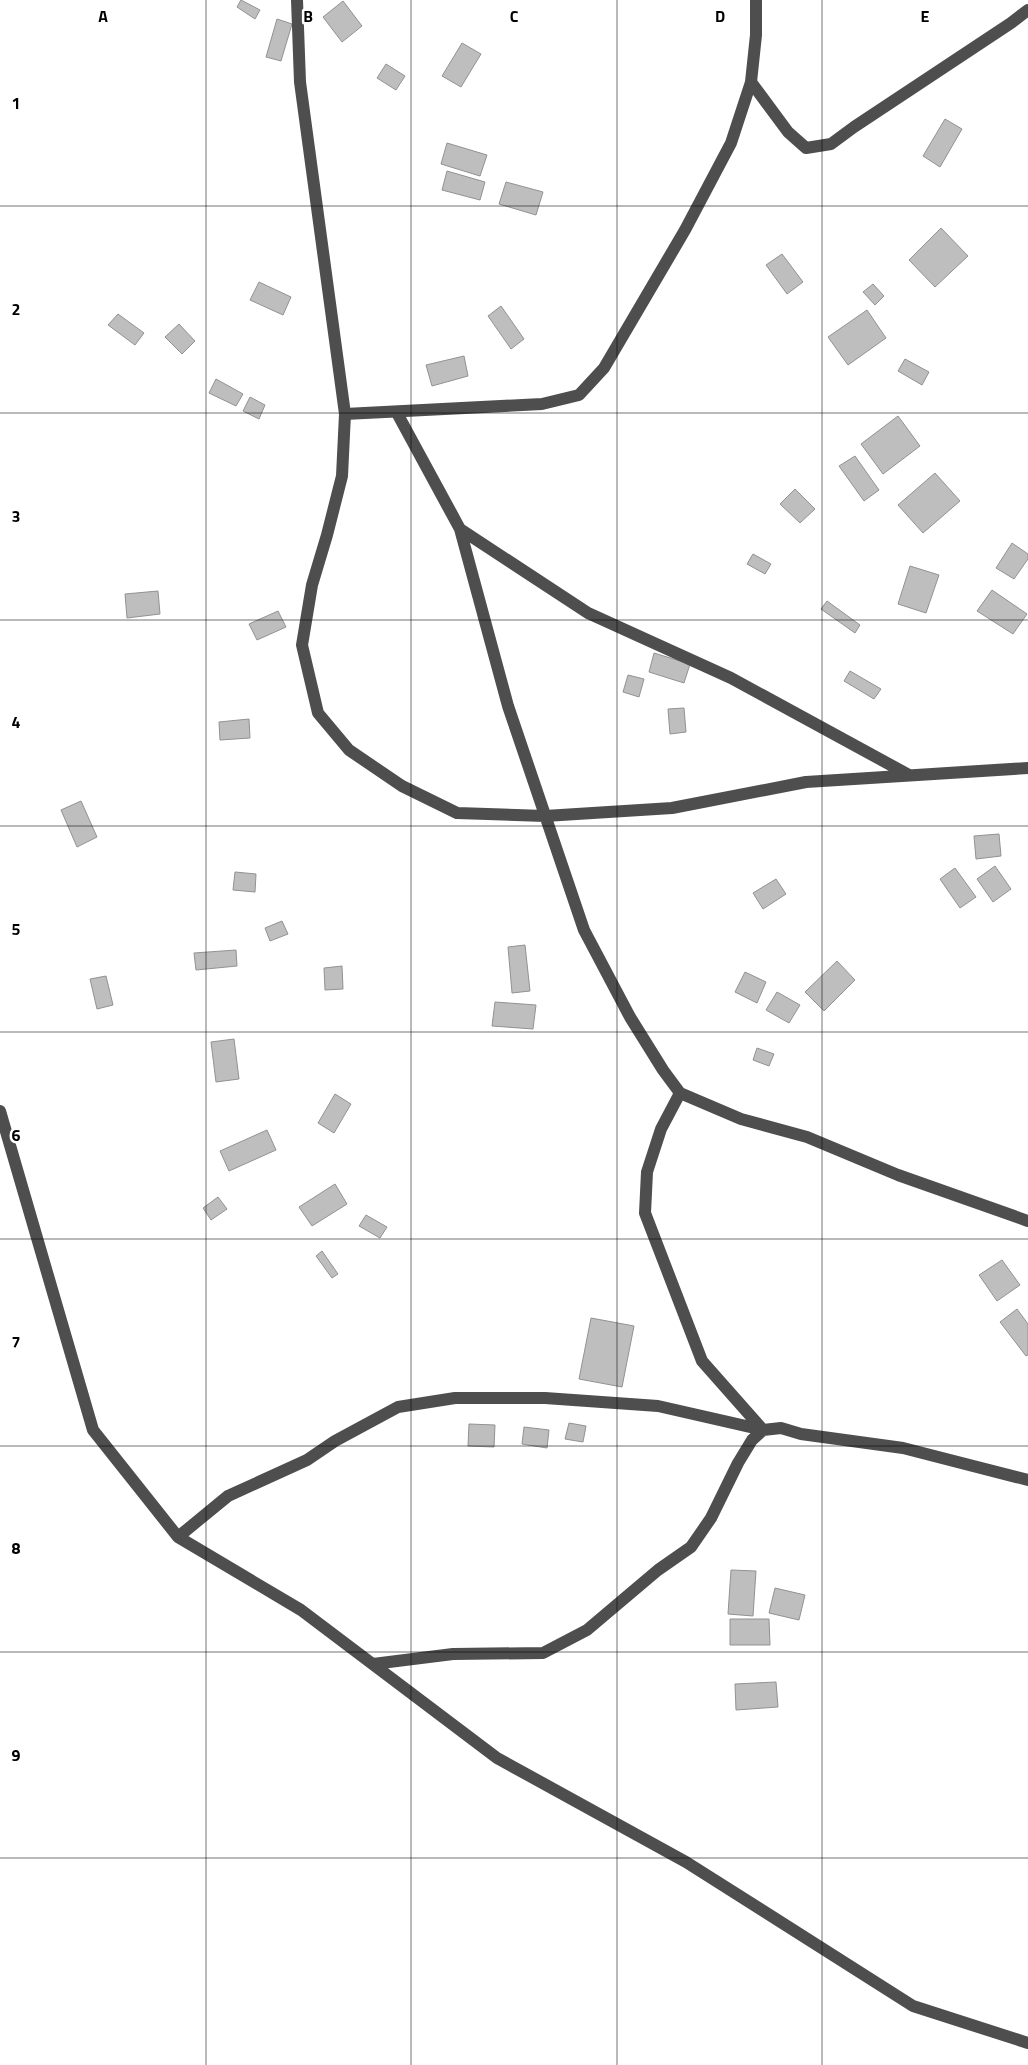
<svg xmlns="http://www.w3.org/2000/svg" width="1028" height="2065" font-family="'Titillium Web',sans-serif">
<rect width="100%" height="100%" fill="#fff"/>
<!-- building -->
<path fill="#bebebe" stroke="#929292" d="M241,0L260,10L255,19L237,7Z
M343,1L362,26L342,42L323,17Z
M277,19L292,24L281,61L266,57Z
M462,43L481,54L461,87L442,76Z
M386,64L405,76L396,90L377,78Z
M945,119L962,129L940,167L923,156Z
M447,143L487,155L480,176L441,164Z
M447,171L485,182L480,200L442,190Z
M506,182L543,192L536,215L499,204Z
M941,228L968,256L935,287L909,260Z
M782,254L803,282L787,294L766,265Z
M259,282L291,297L283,315L250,300Z
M873,284L884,296L875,305L863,292Z
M501,306L524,339L511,349L488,316Z
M867,310L886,338L848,365L828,337Z
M118,314L144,333L135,345L108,325Z
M179,324L195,341L182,354L165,337Z
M464,356L468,376L432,386L426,365Z
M905,359L929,372L922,385L898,371Z
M216,379L243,394L236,406L209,393Z
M250,397L265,405L259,419L243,411Z
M898,416L920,446L883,474L861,444Z
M855,456L879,490L864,501L839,466Z
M935,473L960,501L923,533L898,505Z
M795,489L815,509L800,523L780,504Z
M1012,543L1028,554V559L1014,579L996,568Z
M753,554L771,564L765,574L747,564Z
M910,566L939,575L926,613L898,604Z
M992,590L1027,614L1013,634L977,611Z
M158,591L160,614L127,618L125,594Z
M827,601L860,625L855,633L821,609Z
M278,611L286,627L257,640L249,624Z
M654,653L690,664L684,683L649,672Z
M850,671L881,689L874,699L844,681Z
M628,675L644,679L639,697L623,692Z
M684,708L686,732L670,734L668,709Z
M249,719L250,738L220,740L219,722Z
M81,801L97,837L77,847L61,810Z
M999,834L1001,856L976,859L974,836Z
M995,866L1011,889L993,902L977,879Z
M955,868L976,897L960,908L940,879Z
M235,872L256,874L255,892L233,890Z
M776,879L786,894L763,909L753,893Z
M282,921L288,934L270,941L265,928Z
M525,945L530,991L512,993L508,947Z
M236,950L237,966L196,970L194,953Z
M837,961L855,980L824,1011L805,992Z
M342,966L343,989L325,990L324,968Z
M745,972L766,982L757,1003L735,992Z
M106,976L113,1005L97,1009L90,979Z
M777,992L800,1005L789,1023L766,1010Z
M495,1002L536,1005L533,1029L492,1026Z
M234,1039L239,1079L216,1082L211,1042Z
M757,1048L774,1054L769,1066L753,1060Z
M335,1094L351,1104L334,1133L318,1123Z
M267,1130L276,1150L229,1171L220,1151Z
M335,1184L347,1204L312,1226L299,1207Z
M218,1197L227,1209L211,1220L203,1208Z
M366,1215L387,1227L380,1238L359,1226Z
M322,1251L338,1274L332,1278L316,1256Z
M1002,1260L1020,1285L997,1301L979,1275Z
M1017,1309L1028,1324V1355L1026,1356L1000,1322Z
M591,1318L634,1326L622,1387L579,1379Z
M569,1423L586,1426L583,1442L565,1439Z
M469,1424L495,1425L494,1447L468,1446Z
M524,1427L549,1430L547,1448L522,1444Z
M731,1570L756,1571L753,1616L728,1614Z
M775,1588L805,1595L799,1620L769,1613Z
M730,1619H769L770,1645H730Z
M776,1682L778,1707L736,1710L735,1684Z"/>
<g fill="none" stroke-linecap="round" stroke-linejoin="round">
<!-- minor -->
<path stroke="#4e4e4e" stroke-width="12" d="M297,0L300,82L345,414L342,476L327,535L312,585L302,645L318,713L349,750L402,786L457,813L545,816L672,808L806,782L1028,768
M756,0V35L751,82L788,132L806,148L831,144L854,127L1011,23L1028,10
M397,413L460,529L508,706L584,930L630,1017L663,1070L680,1093L741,1119L807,1137L898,1175L1028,1221
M345,414L542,404L579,395L604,368L685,230L731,143L751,82
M460,529L588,613L731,678L909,775
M680,1093L661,1129L647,1172L645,1213L702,1361L763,1430
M0,1111L93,1430L178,1537L301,1610L497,1758L686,1862L913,2006L1028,2043
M178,1537L228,1496L307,1460L335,1441L398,1407L455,1398H545L658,1406L763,1430L781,1428L801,1434L903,1448L1028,1480
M373,1664L453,1654L543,1653L587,1630L658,1570L691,1547L711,1518L738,1463L752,1440L763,1430"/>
</g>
<!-- grid -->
<path fill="none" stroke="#000" stroke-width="1" stroke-opacity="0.55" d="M206,0V2065M411,0V2065M617,0V2065M822,0V2065M0,206H1028M0,413H1028M0,620H1028M0,826H1028M0,1032H1028M0,1239H1028M0,1446H1028M0,1652H1028M0,1858H1028"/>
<g font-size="16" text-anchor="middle" font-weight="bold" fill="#000" stroke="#fff" stroke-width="5" stroke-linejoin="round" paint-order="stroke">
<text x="103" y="22">A</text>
<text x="308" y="22">B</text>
<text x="514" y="22">C</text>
<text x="720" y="22">D</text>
<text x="925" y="22">E</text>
<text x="16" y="109">1</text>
<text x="16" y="315">2</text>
<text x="16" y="522">3</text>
<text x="16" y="728">4</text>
<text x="16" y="935">5</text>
<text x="16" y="1141">6</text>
<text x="16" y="1348">7</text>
<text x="16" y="1554">8</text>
<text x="16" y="1761">9</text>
</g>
</svg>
